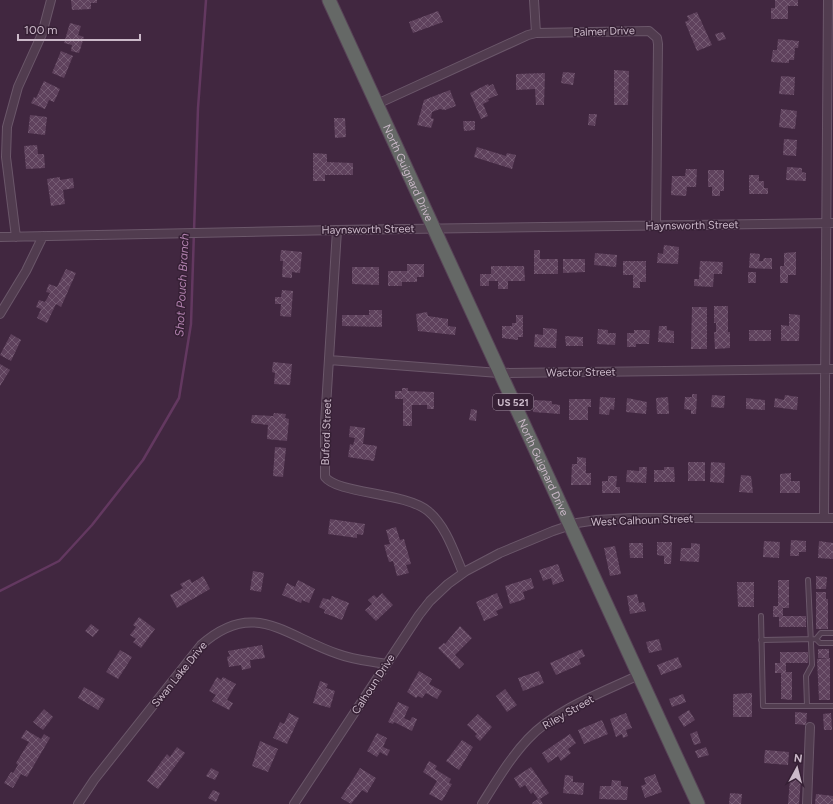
<svg xmlns="http://www.w3.org/2000/svg" width="833" height="804" font-family="Figtree,sans-serif">
<defs>
<pattern id="building-cross-hatch" width="8" height="8" patternUnits="userSpaceOnUse"><rect width="8" height="8" fill="#5f425d"/><path d="M0 0l8 8M0 8l8-8" fill="none" stroke="#755b73"/></pattern>
</defs>
<rect width="100%" height="100%" fill="#412740"/>
<g fill="none" stroke-linecap="round" stroke-linejoin="round">
<!-- stream -->
<path stroke="#633860" stroke-width="2.5" d="M0,591L59,561L92,525L143,460L179,398L191,324L198,108L206,0"/>
</g>
<!-- building -->
<path fill="url(#building-cross-hatch)" d="M71,0H97V3H91V9L72,10Z
M775,0H798V6H788V19H771V8H775Z
M438,11L443,22L413,33L409,22Z
M697,12L712,45L697,51L685,22L689,20L687,16Z
M70,23L81,26L78,35L84,37L79,53L71,51L72,45L64,43Z
M723,32L726,39L718,41L715,34Z
M778,39L799,41L798,48H795L794,60H789V63L771,62L773,50H777Z
M61,51L73,56L64,78L52,73Z
M614,70L629,71L628,105H614Z
M563,72L575,73L573,85L561,83Z
M545,73L544,105H536L535,89L516,90V74Z
M781,76L795,77L794,95L779,94Z
M44,81L60,89L54,102L49,100L45,109L31,103L34,97L36,98Z
M488,84L489,86L493,84L498,95L488,99L489,101L483,104L488,116L481,119L470,93Z
M450,90L456,106L445,110L440,109L432,112L431,118L434,119L431,128L417,125L424,100Z
M781,109L797,111L795,129L779,127Z
M589,114H597L595,126L588,125Z
M30,115L47,117L45,135L28,133Z
M334,118H345L346,137L335,138Z
M463,121H475V130L464,131Z
M784,139L797,140L796,156L783,155Z
M37,145L38,154H44L45,168L26,169L24,146Z
M477,147L506,156L507,153L516,155L512,169L474,157Z
M313,153L327,154V162L353,163V175H325V181H313Z
M787,167L802,168V172L806,173V181L786,180Z
M686,169H697L696,187H687L686,196L671,195L672,176H685Z
M708,170H724V191H720V196H712V187H708Z
M749,175H759V181H764V188H768V194H749Z
M60,177V180L73,178L74,188L63,190L65,204L51,206L47,179Z
M664,245L679,247L678,264L657,263L658,253L663,254Z
M281,250L302,252L300,273L292,272V278L282,277L283,261H280Z
M534,250H540V259H558V274H534Z
M796,252V275H788V283H780V266H784V253Z
M595,253L617,255L616,267L594,265Z
M750,253L760,254L759,261H763L764,258H772V269L749,268Z
M563,259H585V272L563,273Z
M623,261H646V282H640V288H633V275H623Z
M700,261L723,262L722,274H714L713,287L694,286V279H699Z
M407,264H424V277H417V282H402V286H388V271H407Z
M491,266H524L525,281H508V289H498V281H489V286H480V274H491Z
M352,267H379V285L352,284Z
M66,269L76,273L61,307L56,304L47,323L37,318L41,309L36,307L39,300L45,302L50,293L46,292L49,284L57,287Z
M748,272H756V283H748Z
M282,290L293,291L291,317L280,316L281,304H275V297H281Z
M714,306H728V332H716V323H714Z
M692,307H707V349H691Z
M369,310H382V327L342,326V315H369Z
M427,312L428,316L448,319V326L456,327L455,335L418,331L416,314Z
M789,314L800,315L799,341H781V325L789,326Z
M516,315H523V337H518V340L502,338V326H512V323H516Z
M659,326H667V330L674,331V343L658,342Z
M543,328L557,329L556,348L534,347L535,334L543,335Z
M598,329L608,330V333H616L615,345L597,344Z
M634,330H650L649,344H636V347H627V333H634Z
M749,330H771V341H749Z
M714,332H730V348L715,349Z
M11,334L21,340L11,361L0,355Z
M565,336L583,337V346H566Z
M273,362L292,364L290,385L274,384L275,373L272,372Z
M0,364L10,370L0,386Z
M402,388H408V391L434,392V409H427V405H412V426H403V399H395V391H402Z
M692,394H697L696,414H691V410L684,409L685,397H692Z
M712,395L725,396L724,408L711,407Z
M785,395L798,397L797,410L774,407L775,398L784,400Z
M600,397L615,398L614,410L610,409L609,415L599,414Z
M668,397L669,414H657L656,398Z
M627,398L647,402L646,414L626,412Z
M746,398L765,400V410L746,409Z
M569,399H591V407H588V420H569Z
M534,400L552,401V404L560,405V414L533,412Z
M471,409L477,410L476,421L469,420Z
M274,413L286,414L285,418L289,419L287,441L267,439L268,425L251,423L252,415L273,416Z
M350,426L365,428L363,444L377,446L374,461L348,457L350,444L353,445L355,438L349,437Z
M275,447L286,448L283,477L273,476Z
M577,457L586,458V473H591V485H571L572,464H577Z
M688,462H705V481H688Z
M711,462L725,463L724,483L710,482Z
M639,467H647L646,483L626,482L627,470L639,471Z
M664,467H674L675,482H654V470H664Z
M791,473V481H800V493H780V474Z
M741,475L751,476L753,493L739,492Z
M608,476H617L616,487H620V493H602V481H608Z
M330,519L365,524L363,535L357,534V538L328,534Z
M396,527L400,540L404,539L411,564L406,565L409,573L397,576L393,561L389,562L384,545L390,544L386,530Z
M791,540L806,541V552H799V556H790Z
M764,541L780,542L779,558L763,557Z
M819,541L833,543V559L818,558Z
M657,542H672L671,564H664V556L657,555Z
M629,543H643V558H630Z
M691,543L700,544L699,562L680,561L681,548H691Z
M615,546L621,574L610,576L604,548Z
M558,564L564,581L553,585L551,578L543,581L539,570Z
M253,571L264,573L261,592L250,590Z
M203,576L210,589L177,608L170,595L183,588L180,584L190,579L192,583Z
M816,576L827,577L826,589H816Z
M531,578L534,588L523,592L525,599L510,604L505,586Z
M298,580L315,589L309,603L302,600L301,603L282,595L287,583L295,587Z
M778,580H789V608H783V616H806V627H779V617H773V606H778Z
M737,582H754V607H738Z
M816,592H826V599H828V629H816Z
M382,593L393,605L376,621L365,610L372,604L368,600L374,595L377,598Z
M497,593L503,608L496,611L498,615L484,621L476,602Z
M637,594L639,603L644,602L646,611L630,614L627,596Z
M332,596L349,603L342,620L324,613L325,610L319,607L323,598L330,600Z
M139,617L155,629L141,648L133,642L136,639L130,635L136,627L133,625Z
M91,624L99,630L93,637L85,631Z
M460,626L472,638L455,655L464,664L459,669L438,648L444,643L445,644Z
M659,639L662,650L649,653L646,642Z
M262,645L265,658L250,660L251,668L242,670L241,665L229,667L227,657L230,656L228,651Z
M582,649L585,656L579,659L581,664L556,675L550,663Z
M818,649H829V658H818Z
M120,650L132,657L118,679L106,672Z
M780,652H808V663H786V672H792V700L781,699V673H775V663H780Z
M678,657L682,667L661,675L657,665Z
M830,658V700H819L817,659Z
M419,671L432,679L429,684L442,691L437,699L426,693L422,698L418,696L416,698L407,692Z
M539,671L544,683L523,691L518,678Z
M217,677L221,680L223,677L236,684L227,700L233,703L229,710L212,701L216,695L209,691Z
M320,681L328,684L326,688L335,691L330,708L313,703Z
M84,687L105,699L98,710L78,698Z
M505,689L517,705L507,712L496,696Z
M752,693V717H733V694Z
M683,694L686,702L672,707L669,699Z
M398,702L409,707L404,718L410,721L412,717L417,719L412,731L394,722L393,724L388,722Z
M44,709L53,717L43,730L33,722Z
M689,710L695,720L684,727L678,717Z
M795,712L807,713L806,725L795,724Z
M289,713L299,718L287,744L273,738L280,722L284,724Z
M626,713L632,728L626,730L628,736L623,738L622,734L616,737L610,719Z
M831,713L832,730H824L823,714Z
M478,714L492,727L480,741L475,736L477,734L467,725Z
M602,720L608,734L584,744L578,730Z
M26,730L41,739L44,734L50,738L27,777L21,774L13,788L4,783L11,772L13,773L18,765L16,763L29,742L21,738Z
M697,731L701,743L694,745L690,734Z
M377,733L387,738L383,747L390,750L387,756L380,752L377,757L367,751Z
M570,734L576,743L568,749L571,753L561,761L558,756L548,763L542,753Z
M462,740L473,747L459,770L446,761Z
M260,741L278,749L268,772L252,766Z
M177,747L185,753L158,789L147,781L167,754L170,757Z
M706,747L709,755L698,758L695,751Z
M765,750L789,752L788,765L764,763Z
M429,761L437,766L435,769L451,779L449,783L452,784L442,801L429,794L437,781L423,772Z
M531,767L549,793L540,799L543,804H533L532,803L538,799L533,792L531,794L525,785L520,788L514,778Z
M211,768L219,772L215,780L206,776Z
M360,768L376,778L367,793L362,790L351,804L341,798Z
M655,774L662,792L645,798L641,786L646,784L644,778Z
M565,775L573,776V782L584,783L583,795L563,793Z
M790,779L801,780L799,804H788Z
M612,780L621,781V786L628,787L627,800L599,799L600,786H611Z
M213,790L220,793L216,802L208,798Z
M730,793L742,794L741,804H729Z
M816,794L833,796V804H815Z"/>
<g fill="none" stroke-linecap="round" stroke-linejoin="round">
<!-- service casing -->
<g stroke="#6b576a" stroke-width="6">
<path id="service" d="M761,616L763,706H833
M816,639L820,643H833
M761,640L816,639L821,633H833
M807,706L806,676L812,665L808,580"/>
</g>
<!-- minor casing -->
<g stroke="#6b576a" stroke-width="10">
<path id="minor" d="M534,0L536,33
M377,104L528,35L536,33L649,31L657,38L658,44L656,225
M337,230L325,423V477C338,494 405,492 428,511C446,526 454,552 463,573
M0,237L337,230L833,223
M16,237L6,157L7,127L18,87L42,34L51,0
M0,314L26,271L43,236
M329,360L499,373L833,369
M824,518L828,0
M78,804L94,780L201,645C254,598 285,636 338,654C354,660 370,661 386,664
M294,804L419,615L430,601L448,584L466,571L500,553L553,531L577,523L597,520L631,518H833
M482,804C496,782 510,758 528,739C556,709 603,692 639,675
M807,804L810,727"/>
</g>
<!-- trunk casing -->
<g stroke="#584357" stroke-width="15">
<g id="trunk">
<path id="s1" d="M329,0L698,804"/>
</g>
</g>
<!-- service -->
<use href="#service" stroke="#513c4f" stroke-width="4"/>
<!-- minor -->
<use href="#minor" stroke="#513c4f" stroke-width="8"/>
<!-- trunk -->
<use href="#trunk" stroke="#656866" stroke-width="13"/>
</g>
<g text-anchor="middle" stroke-width="3" stroke-linejoin="round" paint-order="stroke">
<!-- shield labels -->
<rect fill="#362035" stroke="#9e8b9d" stroke-width="1" x="493" y="394" width="40" height="16" rx="3"/>
<g font-size="10" font-weight="bold" fill="#cbb9c9">
<text x="513" y="406">US 521</text>
</g>
<!-- street labels -->
<g font-size="11" fill="#cbb9c9" stroke="#362035">
<text transform="translate(604 31) rotate(-2)" y="4">Palmer Drive</text>
<text dy="4" stroke="none"><textPath href="#s1" startOffset="190">North Guignard Drive</textPath></text>
<text transform="translate(692 225) rotate(-1)" y="4">Haynsworth Street</text>
<text transform="translate(368 229) rotate(-1)" y="4">Haynsworth Street</text>
<text transform="translate(581 372) rotate(-1)" y="4">Wactor Street</text>
<text transform="translate(326 432) rotate(-88)" y="4">Buford Street</text>
<text dy="4" stroke="none"><textPath href="#s1" startOffset="514">North Guignard Drive</textPath></text>
<text transform="translate(642 520) rotate(-2)" y="4">West Calhoun Street</text>
<text transform="translate(179 674) rotate(-51)" y="4">Swan Lake Drive</text>
<text transform="translate(373 684) rotate(-57)" y="4">Calhoun Drive</text>
<text transform="translate(568 712) rotate(-30)" y="4">Riley Street</text>
</g>
<!-- water labels -->
<g font-size="12" font-style="italic" fill="#b181ae" stroke="#362035">
<text transform="translate(182 285) rotate(-87)" y="4">Shot Pouch Branch</text>
</g>
</g>
<!-- north arrow -->
<g transform="translate(797 768) rotate(7)" stroke="#362035" stroke-width="3" paint-order="stroke">
<path d="M0-3L7 15L0 10L-7 15Z" fill="#cbb9c9"/>
<text y="-6" font-size="11" font-weight="bold" text-anchor="middle" fill="#cbb9c9">N</text>
</g>
<!-- scale -->
<path d="M18 34v6h122v-6" fill="none" stroke="#cbb9c9" stroke-width="2"/>
<text x="24" y="34" font-size="12" fill="#cbb9c9" stroke="#362035" stroke-width="3" paint-order="stroke">100 m</text>
</svg>
